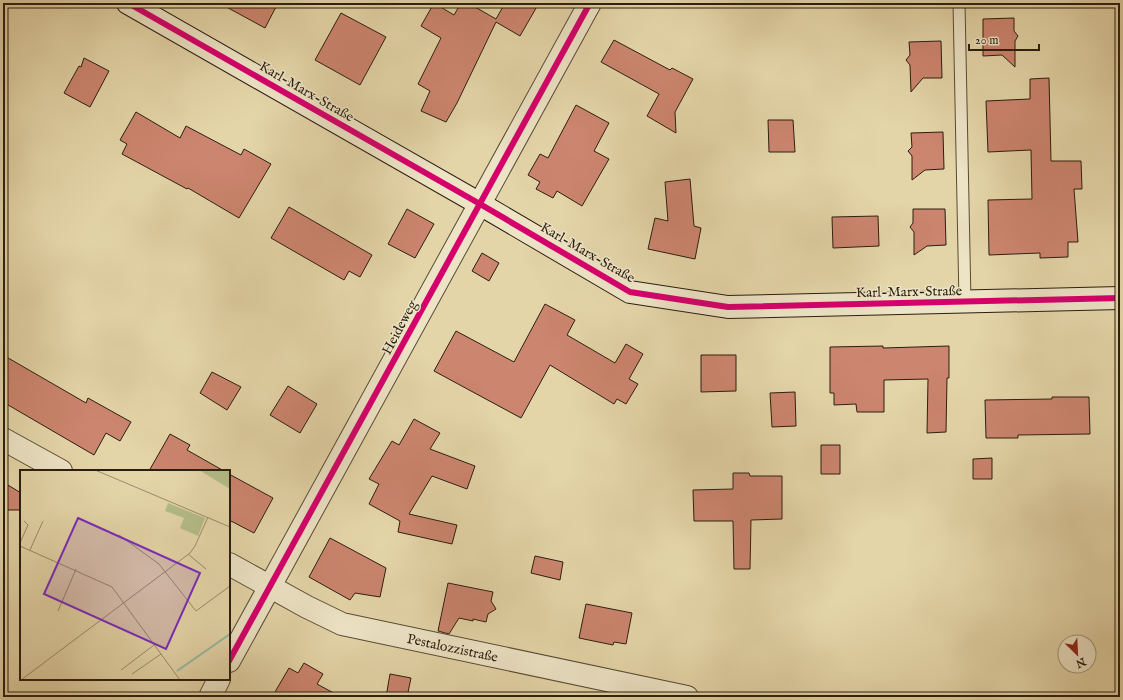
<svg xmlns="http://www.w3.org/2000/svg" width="1123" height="700" font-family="'IM FELL English',serif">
<rect width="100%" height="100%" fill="#e4d5a8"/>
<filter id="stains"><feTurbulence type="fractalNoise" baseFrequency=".005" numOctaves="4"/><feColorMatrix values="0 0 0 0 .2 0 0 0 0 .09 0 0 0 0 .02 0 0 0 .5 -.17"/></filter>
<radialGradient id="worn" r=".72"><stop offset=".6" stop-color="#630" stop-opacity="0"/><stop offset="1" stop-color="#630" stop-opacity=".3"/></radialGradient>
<!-- building -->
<path fill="#cc856f" stroke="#2b1e0f" d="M219,3H278L265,28Z
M434,3L454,15L461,3H468L496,19L505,3H539L520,36L496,22L457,103L446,122L421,111L430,91L418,84L441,38L421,26Z
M341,13L386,37L360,85L315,60Z
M1014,18V31L1018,36L1015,41V67L1002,55L983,56V19Z
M614,40L670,70L672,68L693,79L675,112L676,133L647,116L659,94L601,62Z
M941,41L942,78H923L911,92L910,65L906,60L910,55L909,42Z
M84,58L109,71L90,107L64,93L79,66L81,67Z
M1049,78L1051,161H1081L1082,189H1074L1078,242H1068V257L1040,258V253L989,255L988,200L1032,199L1031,150L988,152L986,101L1030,99V79Z
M576,105L609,123L594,151L609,159L582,206L557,191L553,198L536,189L540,182L528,175L540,154L548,158Z
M136,112L180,138L186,126L241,155L244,149L271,164L239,218L188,188L187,189L122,154L127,144L120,140Z
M768,120H793L795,152H769Z
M943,132L944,169L925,170L912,180V156L908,151L912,147L911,133Z
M690,179L694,226L701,228L695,259L648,249L655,218L668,221L665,182Z
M289,207L372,255L360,277L349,271L344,280L271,238Z
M407,209L434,224L415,258L388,244Z
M913,209H945L946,245L927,246L914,255V232L910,227L913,223Z
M878,216L879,246L833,248L832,217Z
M482,253L499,263L489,281L472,271Z
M545,304L575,320L567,335L615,363L626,344L643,354L629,379L638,384L626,404L617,399L614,404L550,365L521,418L434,371L456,331L514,362Z
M883,346V348L949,346V378H947L946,432L927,433L928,379L884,380V412H857L856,404L834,405V393H830V347Z
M3,355L86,403L88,398L131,422L120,441L106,433L94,455L3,402Z
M701,355H736V391L701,392Z
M212,372L241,387L227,410L200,393Z
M288,386L317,404L300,433L270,415Z
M795,392L796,426L772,427L770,393Z
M1052,397H1089L1090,434L1018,435V438H986L985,400L1052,399Z
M414,419L440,433L430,449L475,466L467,489L432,476L409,514L457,525L452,544L398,532L400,521L369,504L379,484L369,479L392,441L399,445Z
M170,434L190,445L187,450L224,471H149Z
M821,445H840V474H821Z
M992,458V479H973V459Z
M733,473H749L750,476H782V519L751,520L750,569H734L733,521H694L693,490L733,489Z
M229,474L273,498L254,533L229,520Z
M3,482L21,493V510H3Z
M330,538L386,568L380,597L355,593L350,600L309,577Z
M535,556L563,562L560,580L531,573Z
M448,583L493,592L491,601L496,609L488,614L486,622L473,619V621L459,618L449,634L438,631Z
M586,604L632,613L626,644L614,642L613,645L579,638Z
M304,663L323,674L317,684L341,697H272L289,668L298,673Z
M390,674L411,678L407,697H386Z"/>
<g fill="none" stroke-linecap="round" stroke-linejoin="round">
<!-- lane casing -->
<g stroke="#594c35" stroke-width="13">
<path id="lane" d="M959,3L965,302"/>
</g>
<!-- street casing -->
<g stroke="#594c35" stroke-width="24">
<g id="street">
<path d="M3,439L61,471"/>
<path id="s1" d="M229,564L307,607L342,624L687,697"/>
<path d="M229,661L590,3"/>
<path d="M210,697L219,679"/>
</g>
</g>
<!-- secondary casing -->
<g stroke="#2b1e0f" stroke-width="24">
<path id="secondary" d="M128,3L480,204L630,292L728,307L1120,298"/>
</g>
<!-- lane -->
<use href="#lane" stroke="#ede4c6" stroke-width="11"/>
<!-- street -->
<use href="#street" stroke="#ede4c6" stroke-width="22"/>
<!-- secondary -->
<use href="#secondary" stroke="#ede4c6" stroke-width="22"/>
<!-- cycleway casing -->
<g stroke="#ede4c6" stroke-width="8">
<path id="cycleway" d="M128,3L480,204L630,292L728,307L1120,298
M229,661L590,3"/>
</g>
<!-- cycleway -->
<use href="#cycleway" stroke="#d6006c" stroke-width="6"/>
</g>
<g text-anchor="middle" stroke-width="3" stroke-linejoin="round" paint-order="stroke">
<!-- street labels -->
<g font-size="14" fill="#2b1e0f" stroke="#ede4c6">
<text transform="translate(307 91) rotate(30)" y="5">Karl-Marx-Straße</text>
<text transform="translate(588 252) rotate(30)" y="5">Karl-Marx-Straße</text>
<text transform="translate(909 291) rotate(-1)" y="5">Karl-Marx-Straße</text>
<text transform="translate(399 327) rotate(-62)" y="5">Heideweg</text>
<text dy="5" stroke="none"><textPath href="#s1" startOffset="241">Pestalozzistraße</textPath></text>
</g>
</g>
<!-- overview -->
<g transform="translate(20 470)">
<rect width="210" height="210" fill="#e4d5a8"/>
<path d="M179,0H210V19ZM148,33L185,48L178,66L160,58L164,48L145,41Z" fill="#b4bd88"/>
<path fill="none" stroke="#95b9a6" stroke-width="2" d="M157,201L210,164"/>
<path fill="none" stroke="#9a8c6b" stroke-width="1" d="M75,0L210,57M99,65L139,94L176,141L210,116M0,73L8,55L4,51M0,76L92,117L160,210M10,80L23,51M168,84L186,99M38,141L56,99M101,200L134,175M112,204L141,184M1,210L170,83L175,76L188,47"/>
<path fill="#7b2cbf" fill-opacity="0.15" stroke="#7b2cbf" stroke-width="2" d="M58,48L180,103L146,179L24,124Z"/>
<rect width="210" height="210" fill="none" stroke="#2b1e0f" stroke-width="2"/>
</g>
<!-- margin -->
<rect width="1123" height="700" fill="none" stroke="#e4d5a8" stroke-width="16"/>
<rect x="4" y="4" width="1115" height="692" fill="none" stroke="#2b1e0f" stroke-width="2"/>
<rect x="8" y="8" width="1107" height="684" fill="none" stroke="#2b1e0f"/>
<!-- north arrow -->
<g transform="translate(1077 654) rotate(156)"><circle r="19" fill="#ede4c6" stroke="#9f957d"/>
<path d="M0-3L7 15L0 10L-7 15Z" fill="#8f2418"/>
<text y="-6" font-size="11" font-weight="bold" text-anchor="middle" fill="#2b1e0f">N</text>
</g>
<!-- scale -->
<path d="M969 44v6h70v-6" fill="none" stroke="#2b1e0f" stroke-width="2"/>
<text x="975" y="44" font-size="12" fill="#2b1e0f" stroke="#ede4c6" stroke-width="3" paint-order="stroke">20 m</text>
<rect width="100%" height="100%" filter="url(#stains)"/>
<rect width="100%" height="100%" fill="url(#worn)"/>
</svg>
